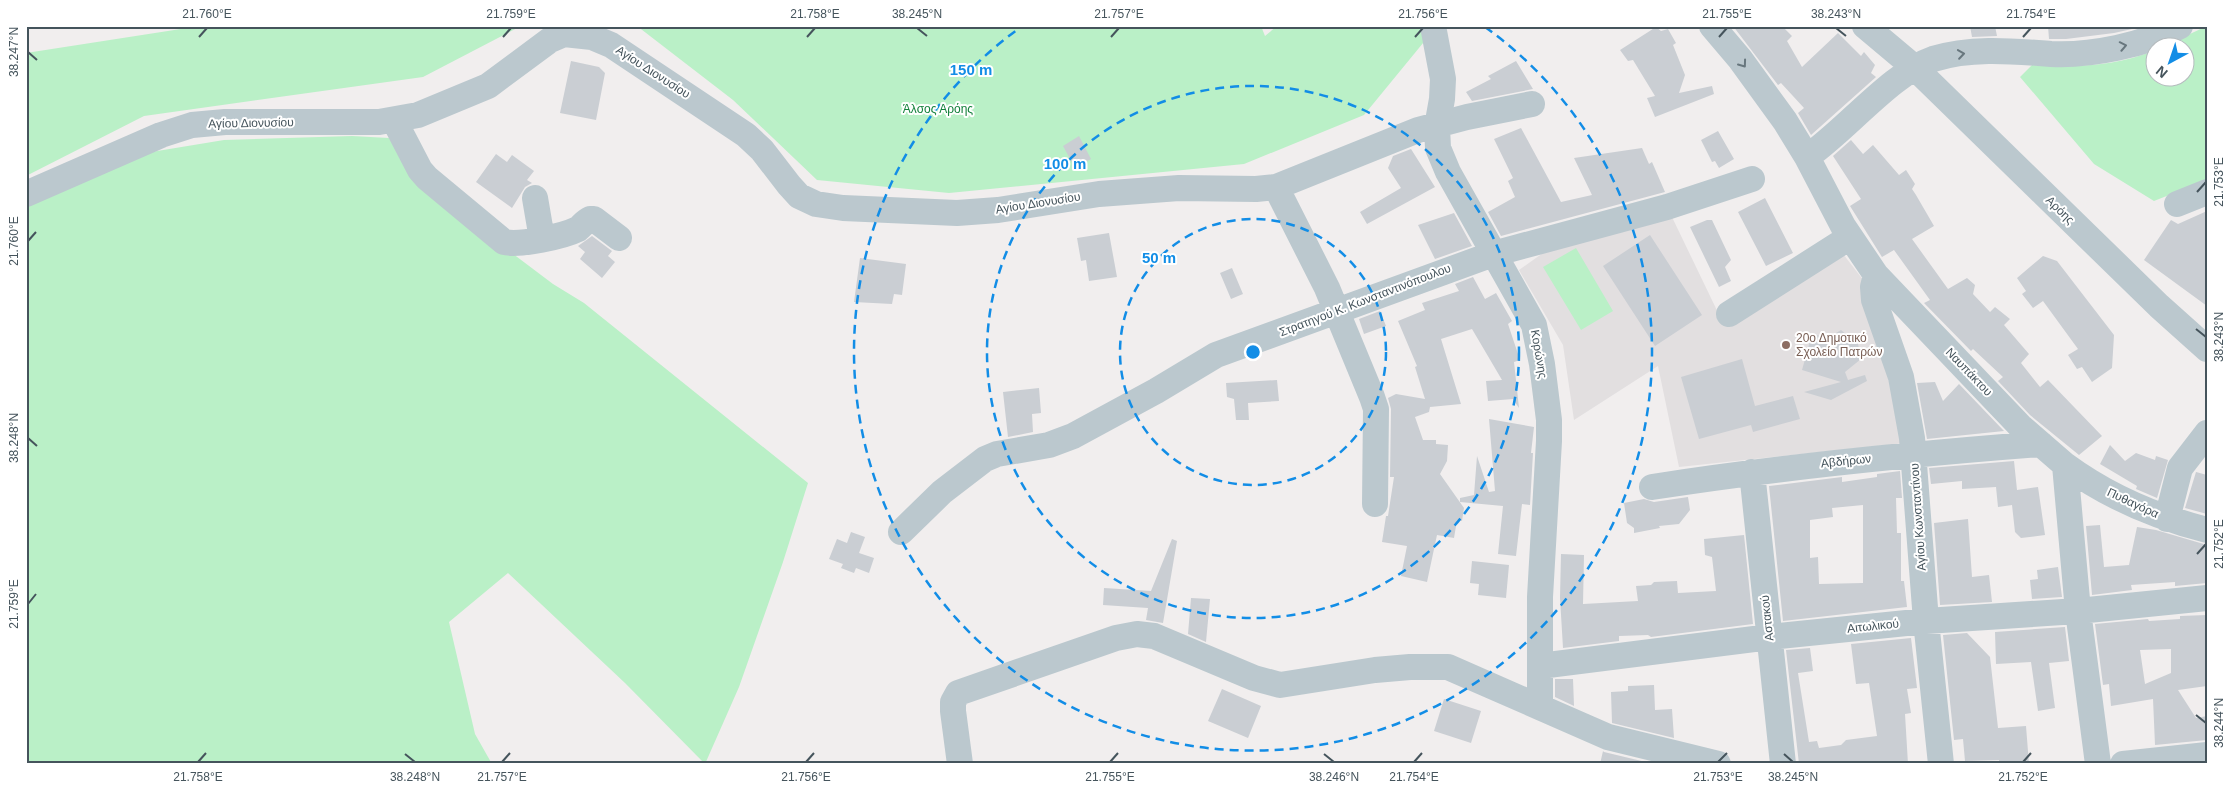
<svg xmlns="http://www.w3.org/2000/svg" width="2233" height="790" font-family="Helvetica,sans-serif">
<rect width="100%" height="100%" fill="#f1eeee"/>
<!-- education -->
<path fill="#e2dfe0" d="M1671,215L1724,325L1840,250L1864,281L1906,443L1679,467L1658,366L1574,420L1563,345L1519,270L1557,243Z"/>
<!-- green -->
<path fill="#baf0c7" d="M200,26H521L423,77L144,116L26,176V53Z
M637,26H1261L1265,36L1277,26H1437L1364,115L1244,164L949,193L817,180L733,100Z
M2207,26V180L2154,201L2094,164L2020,77L2032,65C2073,67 2117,67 2155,50L2156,78H2186V48L2162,47Z
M352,136L389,138L415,180L553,284L584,303L808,483L783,562L739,687L705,764L625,683L508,573L449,622L475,734L492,764H26V203L139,154L224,140Z
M1576,248L1613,311L1581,330L1543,267Z"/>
<!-- building -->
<path fill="#caced3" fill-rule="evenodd" d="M1733,26H1782L1792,36L1787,41L1802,67L1838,33L1861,56L1864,52L1875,65L1871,73L1876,77L1811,135L1798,113L1804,108L1781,83L1778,85Z
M1970,26H1995L1997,36L1972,37Z
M2048,26H2133L2132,29L2114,33L2066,39H2049Z
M1656,27L1661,31L1668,29L1676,43L1673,45L1685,75L1679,93L1712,86L1714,94L1655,117L1647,98L1655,96L1633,60L1628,61L1620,50Z
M571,61L599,67L605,73L596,120L560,113Z
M1516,61L1533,89L1472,101L1466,92L1491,79L1488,76Z
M1521,128L1561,202L1592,195L1574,158L1642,148L1649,164L1652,162L1665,192L1501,236L1488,212L1515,197L1508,181L1513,178L1494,139Z
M1718,131L1734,159L1719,168L1715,161L1712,162L1701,140Z
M1079,136L1091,159L1075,168L1063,146Z
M1851,140L1863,154L1873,145L1899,175L1906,170L1915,184L1912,189L1916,195L1934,226L1912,239L1948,289L1967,278L1975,285L1973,294L1990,312L1995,307L2010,319L2004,325L2029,354L2021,363L2040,387L2048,380L2102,436L2079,455L2030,415L1998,381L2003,377L1973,349L1971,351L1924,303L1930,300L1894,250L1882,257L1850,206L1861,199L1833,156Z
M1411,149L1435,187L1367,224L1360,212L1401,188L1388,168L1393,156Z
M496,154L507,162L512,155L534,171L527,180L532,183L525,187L512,208L476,182Z
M1765,198L1793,253L1766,266L1738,212Z
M2207,211V306L2144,260L2171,220L2178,224Z
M1454,213L1472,246L1435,259L1418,225Z
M1707,220H1712L1731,260L1725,267L1731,281L1719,287L1690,227Z
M1109,233L1117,277L1089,281L1086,260L1081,261L1077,238Z
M1650,235L1702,315L1655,346L1603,266Z
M592,236L612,251L608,256L615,262L602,278L580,259L585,252L578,246Z
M2043,256L2057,261L2114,335L2112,368L2092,382L2082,367L2077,369L2068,355L2078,349L2043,301L2033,308L2022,294L2026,291L2017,278Z
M860,258L906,264L902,295L894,294L892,304L854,302Z
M1232,268L1243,294L1231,299L1220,273Z
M1473,277L1485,299L1496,293L1512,321L1508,324L1520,360L1514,362L1519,408L1513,399L1488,401L1486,381L1502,380L1472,329L1441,339L1461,404L1430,407L1429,412L1415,417L1423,440H1436V444L1448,445L1447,461L1440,474L1464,508L1462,521L1457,520L1454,538L1437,535L1427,582L1401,576L1407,546L1382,542L1386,516H1388L1394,477H1390L1391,409L1388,398L1396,394L1425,399L1415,367L1417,366L1398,321L1425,310L1422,303L1459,291L1455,284Z
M1380,311L1386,326L1364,334L1359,319Z
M1841,330L1858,344L1861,359L1845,372L1848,380L1865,375L1867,381L1831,400L1804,392L1841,382L1802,370L1812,334L1828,338Z
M1742,359L1755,406L1793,396L1800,419L1753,432L1751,425L1699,439L1681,377Z
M1277,380L1279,401L1248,403L1249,420H1236L1234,399L1227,397L1226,383Z
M1935,382L1943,401L1959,384L2004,431L1927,439L1917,383Z
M1039,388L1041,413L1032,414L1033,432L1008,437L1003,392Z
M1489,419L1534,427L1531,453H1533L1530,505L1522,504L1516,556L1498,554L1503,506L1460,502V498L1474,495L1477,456L1489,492L1495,491Z
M2110,445L2125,461L2136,453L2155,460L2156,456L2168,460L2157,498L2136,489L2137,486L2100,464Z
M2014,461L2017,490L2038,487L2045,535L2021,538L2015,532L2012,505L1998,507L1996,487L1962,489V481L1931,484L1929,468Z
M1900,471L1902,498H1896L1897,533H1901V581H1904L1907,607L1783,621L1769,486L1842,477V482L1877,477V474ZM1863,505V583L1819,584L1818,557L1810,558V520L1833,517L1832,508Z
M2196,472L2207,475V514L2185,508Z
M1688,497L1690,510L1679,524L1659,526L1660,528L1634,533V528L1627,523L1624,503L1644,499L1654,502Z
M1968,519L1972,577L1989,575L1992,602L1940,605L1934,523Z
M2100,525L2104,567L2129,565L2137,527L2156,530L2207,545V583L2175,586V582L2131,585L2132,590L2092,595L2086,526Z
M851,532L865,537L859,553L874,558L869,573L856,568L854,573L841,568L843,564L829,559L837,539L847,543Z
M1744,535L1753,624L1651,637L1648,635L1619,636V641L1563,648L1560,598L1561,554L1584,555L1583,604L1638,601L1636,586L1651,585L1654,582L1677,581L1678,593L1716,591L1712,557L1705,555L1704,539Z
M1172,539L1177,541L1163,623L1146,620L1148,608L1103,605L1104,588L1151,591Z
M1472,561L1509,565L1506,598L1478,595L1479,584L1470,583Z
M2058,567L2062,597L2032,599L2030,580L2038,579L2037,570Z
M1191,598L1210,599L1206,642L1188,634Z
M2207,615V686L2178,690L2196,718L2207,716V740L2155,745L2153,699L2111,706L2109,684L2103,685L2095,624L2148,619L2149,621L2180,619V616ZM2171,649V673L2145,684L2140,650Z
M2065,627L2069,661L2049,663L2055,708L2038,711L2031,662L1996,664L1995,632Z
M1967,633L1990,657L1998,728L2026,726L2029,764H1999V760L1965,761L1963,739L1954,740L1943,635Z
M1911,638L1917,688L1907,689L1911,713L1905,714L1908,764H1799L1786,650L1810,648L1813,671L1798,673L1809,742L1817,741L1819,748L1841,745L1846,740L1877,736L1869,683L1856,684L1851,644Z
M1555,679H1573L1574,706L1555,697Z
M1654,685L1655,710L1672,709L1674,738L1612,723L1611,692L1628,691V686Z
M1222,689L1261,706L1248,738L1208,721Z
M1444,699L1481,711L1471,743L1434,731Z
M1603,751L1604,752L1654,764H1600Z"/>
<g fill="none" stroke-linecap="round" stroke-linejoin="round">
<!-- minor -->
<path stroke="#bbc8ce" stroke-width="26" d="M1433,26L1443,79L1442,99L1437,127L1438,148L1448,172L1534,325L1542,364L1549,420V441L1540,597V707
M1712,26L1740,59L1785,121L1807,157L1843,226L1876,275L2020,426L2065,465L2078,611L2098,764
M1865,26L1915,68L2159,306L2207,349
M394,120L420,170L427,178L504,242C519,246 564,236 578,229C582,226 585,221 590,219H594L619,238
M1807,157C1845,131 1892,73 1933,59C1971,47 2012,51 2051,54C2090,56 2145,45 2180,26
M1276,187L1327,288L1372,397L1376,409L1375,504
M26,194L161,135L192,125L225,122H379L418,115L488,86L550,40L564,34L592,37L611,45L746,135L762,150L789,185L799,196L816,204L843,208L957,213L998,210L1099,194L1179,188L1256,189L1276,187L1418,130L1467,117L1532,104
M535,198L542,239
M2177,204L2207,192
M1876,275L1873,287L1874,300L1901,377L1912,438L1926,621L1941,764
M1729,314L1850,237
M2065,465C2107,496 2156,517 2207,530
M1752,472L1783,764
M1652,487C1781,467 1910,454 2041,444
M2167,519L2180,468L2207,433
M901,532L942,492L985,459L997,454L1049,445L1073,436L1156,391L1216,355L1493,254L1667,207L1752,179
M1540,666L1770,637L1926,621L2078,611L2207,598
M960,764L953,711V702L958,693L1116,638L1137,634L1154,636L1254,678L1280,685L1375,670L1410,667H1448L1608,737L1718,764
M2123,764L2207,755"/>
</g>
<!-- one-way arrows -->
<defs><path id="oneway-chevron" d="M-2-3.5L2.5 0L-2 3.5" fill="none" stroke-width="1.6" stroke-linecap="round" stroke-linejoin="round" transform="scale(1.25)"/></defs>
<g stroke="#68777e">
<use href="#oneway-chevron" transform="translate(2123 46) rotate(-11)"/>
<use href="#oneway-chevron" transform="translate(1961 54) rotate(-8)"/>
<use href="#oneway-chevron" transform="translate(1743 64) rotate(54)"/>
</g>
<!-- ticks -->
<path fill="none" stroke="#45545c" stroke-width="2" d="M917,28L927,36M1836,28L1846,36M199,37L207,28M503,37L511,28M807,37L815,28M1111,37L1119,28M1415,37L1423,28M1719,37L1727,28M2023,37L2031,28M28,52L37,60M2197,192L2206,182M28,241L36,232M2196,329L2206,337M28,438L37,446M2197,554L2206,544M28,604L36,594M2196,715L2206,723M405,754L415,762M1324,754L1334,762M1784,754L1793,762M198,762L206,753M502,762L510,753M806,762L814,753M1110,762L1118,753M1414,762L1422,753M1718,762L1727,753M2023,762L2031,753"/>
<!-- distance rings -->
<g fill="none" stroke="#128de6" stroke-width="2.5" stroke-dasharray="9 6">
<circle cx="1253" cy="352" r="133"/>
<circle cx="1253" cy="352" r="266"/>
<path d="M1485 27A399 399 0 1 1 1021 27"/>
</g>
<!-- markers -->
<circle fill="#8d6e63" stroke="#fff" stroke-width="2" cx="1786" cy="345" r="5"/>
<g text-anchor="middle" stroke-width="4" stroke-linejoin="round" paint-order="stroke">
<!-- street labels -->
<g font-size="12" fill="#45545c" stroke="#fff">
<text transform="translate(653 72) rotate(33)" y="4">Αγίου Διονυσίου</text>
<text transform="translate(251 123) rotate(-1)" y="4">Αγίου Διονυσίου</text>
<text transform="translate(1038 203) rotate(-9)" y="4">Αγίου Διονυσίου</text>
<text transform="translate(2060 210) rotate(44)" y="4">Αρόης</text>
<text transform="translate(1365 300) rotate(-21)" y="4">Στρατηγού Κ. Κωνσταντινόπουλου</text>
<text transform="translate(1539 354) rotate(80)" y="4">Κορώνης</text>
<text transform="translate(1969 372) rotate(46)" y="4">Ναυπάκτου</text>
<text transform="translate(1846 461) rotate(-6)" y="4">Αβδήρων</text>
<text transform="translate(2133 503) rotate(25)" y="4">Πυθαγόρα</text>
<text transform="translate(1918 517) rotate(-94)" y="4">Αγίου Κωνσταντίνου</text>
<text transform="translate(1767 618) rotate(-96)" y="4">Αστακού</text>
<text transform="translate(1873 626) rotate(-6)" y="4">Αιτωλικού</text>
</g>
<!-- park labels -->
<g font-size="12" fill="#13803a" stroke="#fff">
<text x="938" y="113">Άλσος Αρόης</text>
</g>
<!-- education labels -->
<g font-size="12" fill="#785e54" stroke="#fff" text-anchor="start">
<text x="1796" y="342">20ο Δημοτικό<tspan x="1796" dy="14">Σχολείο Πατρών</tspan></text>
</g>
</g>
<circle cx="1253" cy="352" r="8" fill="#128de6" stroke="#fff" stroke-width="2.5"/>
<g font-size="15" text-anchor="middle" font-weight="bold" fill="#128de6" stroke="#fff" stroke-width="4" stroke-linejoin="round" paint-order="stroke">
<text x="971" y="75">150 m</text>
<text x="1065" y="169">100 m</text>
<text x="1159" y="263">50 m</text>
</g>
<!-- border -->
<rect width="2233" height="790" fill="none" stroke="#ffffff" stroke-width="55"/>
<!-- north arrow -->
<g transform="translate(2170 62) rotate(220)"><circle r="24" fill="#ffffff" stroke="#b5bbbe"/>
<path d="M0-4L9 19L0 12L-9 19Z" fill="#128de6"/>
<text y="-8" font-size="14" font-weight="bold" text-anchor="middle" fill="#45545c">N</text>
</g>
<rect x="28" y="28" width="2178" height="734" fill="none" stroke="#45545c" stroke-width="2"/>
<g font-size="12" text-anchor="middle" fill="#45545c">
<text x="207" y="18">21.760°E</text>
<text x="511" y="18">21.759°E</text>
<text x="815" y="18">21.758°E</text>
<text x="917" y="18">38.245°N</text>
<text x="1119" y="18">21.757°E</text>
<text x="1423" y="18">21.756°E</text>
<text x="1727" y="18">21.755°E</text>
<text x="1836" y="18">38.243°N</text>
<text x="2031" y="18">21.754°E</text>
<text transform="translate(14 52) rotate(-90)" y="4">38.247°N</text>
<text transform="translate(2219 182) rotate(-90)" y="4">21.753°E</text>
<text transform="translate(14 241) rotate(-90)" y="4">21.760°E</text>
<text transform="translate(2219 337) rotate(-90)" y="4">38.243°N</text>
<text transform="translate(14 438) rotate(-90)" y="4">38.248°N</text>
<text transform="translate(2219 544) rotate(-90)" y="4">21.752°E</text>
<text transform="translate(14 604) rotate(-90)" y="4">21.759°E</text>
<text transform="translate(2219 723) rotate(-90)" y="4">38.244°N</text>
<text x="198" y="781">21.758°E</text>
<text x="415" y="781">38.248°N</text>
<text x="502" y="781">21.757°E</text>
<text x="806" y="781">21.756°E</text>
<text x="1110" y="781">21.755°E</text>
<text x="1334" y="781">38.246°N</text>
<text x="1414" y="781">21.754°E</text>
<text x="1718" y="781">21.753°E</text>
<text x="1793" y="781">38.245°N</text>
<text x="2023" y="781">21.752°E</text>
</g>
</svg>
